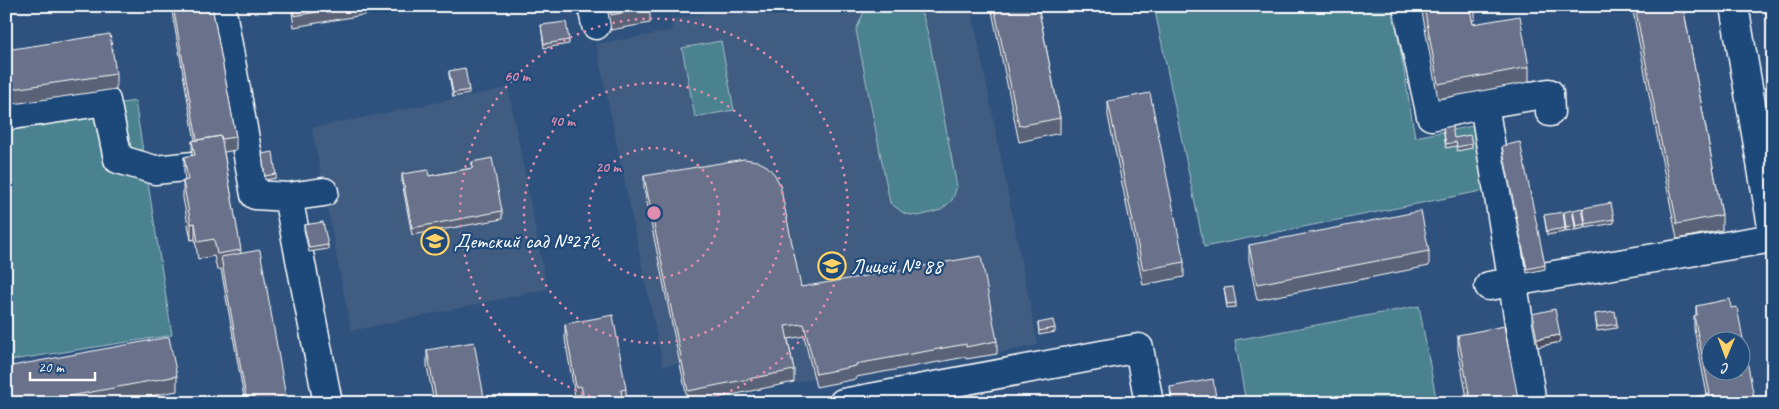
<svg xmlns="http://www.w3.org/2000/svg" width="1779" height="409" font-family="Caveat,sans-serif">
<rect width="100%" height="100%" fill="#2e527d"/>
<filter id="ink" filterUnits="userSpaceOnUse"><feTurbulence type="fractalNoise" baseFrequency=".02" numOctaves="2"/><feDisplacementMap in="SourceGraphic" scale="10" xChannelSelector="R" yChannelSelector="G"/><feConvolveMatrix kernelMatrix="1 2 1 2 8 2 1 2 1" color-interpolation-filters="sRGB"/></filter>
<g filter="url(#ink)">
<!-- built -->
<path fill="#405c81" d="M725,6H971L1038,345L966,359L965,357L856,377V379L816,387L814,379L693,403L680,363L663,366L596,44L672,31L671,19L726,10Z
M1762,6H1773V66Z
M508,88L547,289L351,331L312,128Z"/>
<!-- green -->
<path fill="#4c8290" stroke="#a6c0c8" d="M870,6H914L923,16L929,38L957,187L952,200L941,210L919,216L905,214L890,203L856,30L863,14Z
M1154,6H1368V8L1393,6L1415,137L1478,125L1491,189L1204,247Z
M721,41L734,110L695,117L682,48Z
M135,101L172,335L6,361V121Z
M1419,306L1437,403H1246L1235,340Z
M211,396L212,403H173Z"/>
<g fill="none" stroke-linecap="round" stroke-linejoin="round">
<!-- minor casing -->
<g stroke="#fff" stroke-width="31">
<path id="minor" d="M221,6L255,195L288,197L324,192
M592,6L596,25
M1407,6L1431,116L1484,104
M1734,6L1773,232
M6,116L106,101L118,159L155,170L194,166
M288,197L328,403
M1489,286L1773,238
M843,403L1139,348L1149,403
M1532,403L1484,104L1549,93L1550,112"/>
</g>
<!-- minor -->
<use href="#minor" stroke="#1f4a7a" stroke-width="28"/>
</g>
<!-- wall -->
<path fill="#5a6277" stroke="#fff" d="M171,6H212L236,137V150L224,152L241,253L287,403H245L221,269L217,270L214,256L198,259L195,239L191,240L183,198V181H185L184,173V157L192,155V141H195Z
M291,6H415L294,27Z
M607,6H650V23L611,30Z
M991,6H1038L1060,118V133L1019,142Z
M1421,6H1475V20H1472L1473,24L1529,67V82L1438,99Z
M1632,6H1683L1722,215V230L1677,239Z
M541,25L569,40V44L544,48Z
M6,50L116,74V89L6,105Z
M449,71L469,90V94L453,97L449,75Z
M1108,101L1184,262V277L1143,285L1108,116Z
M1443,128L1454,138L1472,144V148L1457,151L1456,146L1446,148Z
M1502,146L1545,265V269L1527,273L1502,150Z
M262,154L276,174V178L265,180Z
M472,162L502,211V219L412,235L402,182V174L429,176L472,168Z
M644,176L801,287L997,341V354L966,359V357L856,377V379L816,387L804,336L788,339L794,370V382L693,403H688L644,189Z
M1583,208L1614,219V223L1586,228Z
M1573,210L1585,224V228L1576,230Z
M1564,212L1575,226V230L1566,232Z
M1544,215L1565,228V232L1547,235Z
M304,225L328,245V249L309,252L304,230Z
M1249,245L1429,251V266L1257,300L1249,260Z
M1224,288L1236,303V307L1227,308Z
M1696,306L1731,308L1755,403L1707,394L1694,329V316H1696Z
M1532,314L1560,342L1537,347L1532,321Z
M1595,314L1617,324V328L1597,331Z
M1038,323L1055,328V332L1039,335Z
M565,324L626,389V403H536L575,396L565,339Z
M1458,335L1519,403H1468L1458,350Z
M427,350L485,403H434L427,366Z
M177,376V391L114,403H6Z
M1170,387L1217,403H1171Z"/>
<!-- shaded-wall -->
<path fill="#4a5061" stroke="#fff" d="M195,223V239L191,240V224Z
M1560,335V342L1537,347V339Z"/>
<!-- building -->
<path fill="#69728a" stroke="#fff" fill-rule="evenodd" d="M173,6H212L236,137L221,139V136L197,140Z
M293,6H352L294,16Z
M609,6H650V8L611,15Z
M994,6H1038L1060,118L1019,126Z
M1424,6H1469L1473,24L1520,16L1529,67L1438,84Z
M1635,6H1683L1722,215L1677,224Z
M566,22L569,40L544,44L541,25Z
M110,34L116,74L6,90V50Z
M465,68L469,90L453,93L449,71Z
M1150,93L1184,262L1143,270L1108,101Z
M1452,126L1454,138L1470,135L1472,144L1457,147L1456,142L1446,144L1443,128Z
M221,136L241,250L217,254L214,239L198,242L195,223L191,224L183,181L188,180L184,157L195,155L192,141Z
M1520,142L1545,265L1527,269L1502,146Z
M273,152L276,174L265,176L262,154Z
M492,158L502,211L412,228L402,174L428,170L429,176L473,168L472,162Z
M744,159L757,161L767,166L775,175L780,185L801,287L981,256L997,341L966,347V344L856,364V366L816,374L804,324L785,326L794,370L688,391L644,176Z
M1611,203L1614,219L1586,224L1583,208Z
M1582,208L1585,224L1576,226L1573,210Z
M1572,210L1575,226L1566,228L1564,212Z
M1421,211L1429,251L1257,284L1249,245Z
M1563,212L1565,228L1547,231L1544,215Z
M323,222L328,245L309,248L304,225Z
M260,250L287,403H247L221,257Z
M1233,287L1236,303L1227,304L1224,288Z
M1730,299L1731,308L1737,307L1755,403H1664L1710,394L1694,316L1697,315L1696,306ZM1712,342H1742V372H1712Z
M1555,309L1560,335L1537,339L1532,314Z
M1615,311L1617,324L1597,327L1595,314Z
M613,315L626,389L621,390L623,403H536L583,394L581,386L576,387L565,324Z
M1053,320L1055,328L1039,331L1038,323Z
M1504,326L1519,403H1471L1458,335Z
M169,337L177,376L33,403H6V367Z
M474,342L485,403H437L427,350Z
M1213,379L1217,403H1173L1170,387Z"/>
</g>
<!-- distance rings -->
<g fill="none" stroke="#e08cad" stroke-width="2.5" stroke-dasharray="2.5 5">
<circle cx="654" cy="213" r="65"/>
<circle cx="654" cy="213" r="130"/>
<path d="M612 402A194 194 0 1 1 696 402"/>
</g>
<!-- icons -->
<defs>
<g id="school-ring" transform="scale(1.4375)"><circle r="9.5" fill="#1f4a7a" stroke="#ffd166" stroke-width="1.5"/><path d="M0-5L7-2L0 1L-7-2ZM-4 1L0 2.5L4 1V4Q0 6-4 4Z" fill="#ffd166"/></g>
</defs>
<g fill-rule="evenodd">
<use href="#school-ring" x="435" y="241"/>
<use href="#school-ring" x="832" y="266"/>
</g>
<g text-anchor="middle" stroke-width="4.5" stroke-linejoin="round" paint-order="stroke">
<!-- poi labels -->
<g font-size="21" fill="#fff" stroke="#1f4a7a" text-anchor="start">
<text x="454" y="248">Детский сад №276</text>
<text x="851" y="273">Лицей № 88</text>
</g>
</g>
<circle cx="654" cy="213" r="8" fill="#e08cad" stroke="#1f4a7a" stroke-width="2.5"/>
<g font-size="15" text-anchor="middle" font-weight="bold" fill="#e08cad" stroke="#1f4a7a" stroke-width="4.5" stroke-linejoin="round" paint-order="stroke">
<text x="517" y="81">60 m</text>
<text x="562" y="126">40 m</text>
<text x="608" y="172">20 m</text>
</g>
<!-- margin -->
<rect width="1779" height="409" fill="none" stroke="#1f4a7a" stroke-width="25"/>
<rect x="12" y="12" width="1754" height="384" fill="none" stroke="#fff" stroke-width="2" filter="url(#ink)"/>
<!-- north arrow -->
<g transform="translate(1726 356) rotate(181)"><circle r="24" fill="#1f4a7a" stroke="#7992af"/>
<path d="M0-4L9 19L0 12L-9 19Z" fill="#ffd166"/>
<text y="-8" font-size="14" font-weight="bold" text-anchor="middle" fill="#ffffff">С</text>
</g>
<!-- scale -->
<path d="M30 372v8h65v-8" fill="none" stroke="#ffffff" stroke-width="2.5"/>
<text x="38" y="372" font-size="15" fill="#ffffff" stroke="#1f4a7a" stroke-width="4" paint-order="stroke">20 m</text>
</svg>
